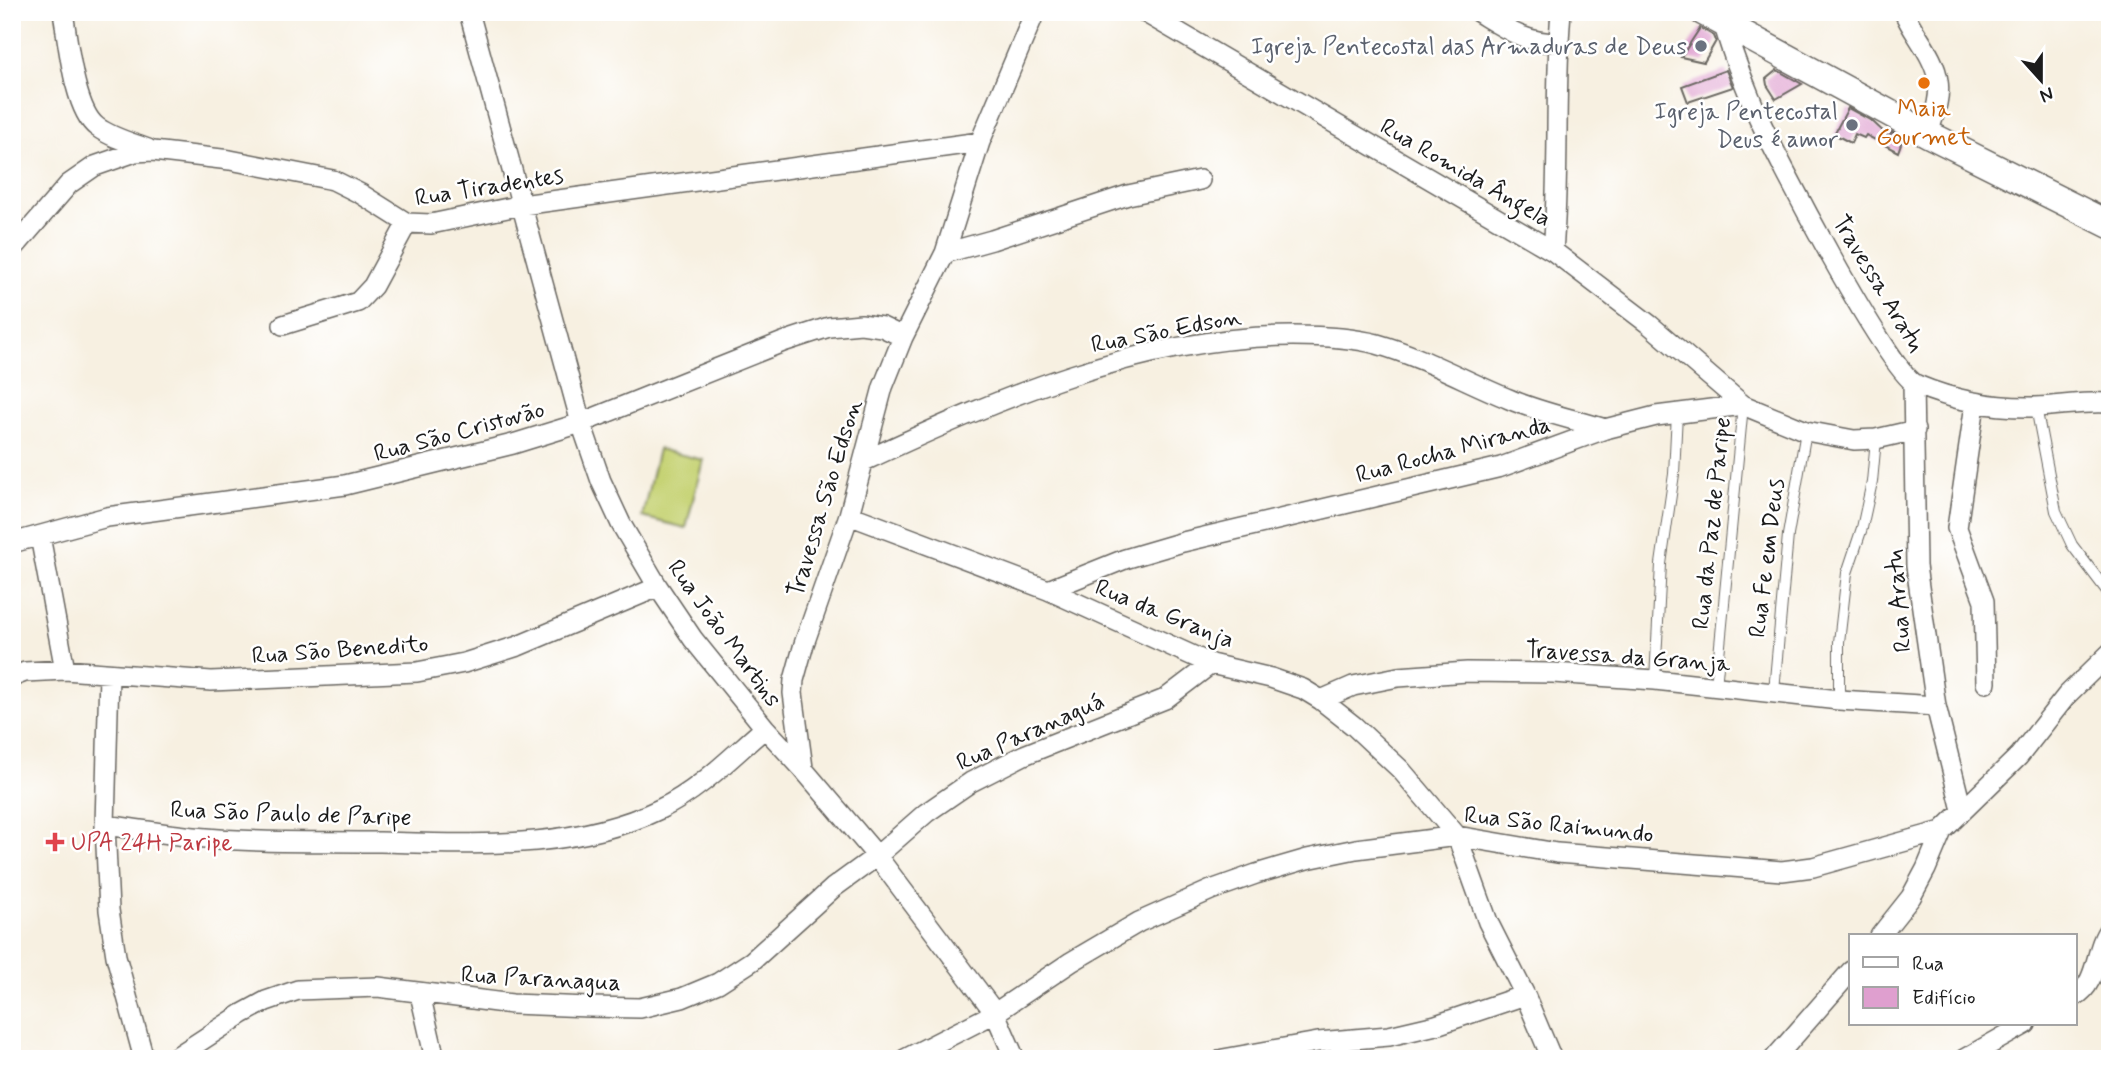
<svg xmlns="http://www.w3.org/2000/svg" width="2122" height="1071" font-family="Mynerve,sans-serif">
<rect width="100%" height="100%" fill="#fff"/>
<filter id="ink" filterUnits="userSpaceOnUse"><feTurbulence type="fractalNoise" baseFrequency=".0143" numOctaves="2"/><feDisplacementMap in="SourceGraphic" scale="14" xChannelSelector="R" yChannelSelector="G"/><feConvolveMatrix kernelMatrix="1 2 1 2 8 2 1 2 1" color-interpolation-filters="sRGB"/></filter>
<filter id="wash" filterUnits="userSpaceOnUse"><feTurbulence type="fractalNoise" baseFrequency=".00686" numOctaves="4" result="noise"/><feDisplacementMap in="SourceGraphic" scale="28" xChannelSelector="R" yChannelSelector="G"/><feGaussianBlur stdDeviation="1.57" result="paint"/><feColorMatrix in="noise" values="0 0 0 0 0 0 0 0 0 0 0 0 0 0 0 0 0 1.4 0 .05"/><feComposite in="paint" operator="in"/></filter>
<g filter="url(#wash)">
<rect width="100%" height="100%" fill="#f7f0e1"/>
<!-- green -->
<path fill="#c6d374" stroke="#717848" stroke-width="2" d="M658,449L703,460L686,528L642,517Z"/>
<g id="blocks">
<!-- building -->
<path fill="#df9fcf" d="M1700,28L1714,36L1716,41L1704,62L1681,57Z
M1726,70L1733,87L1688,102L1682,86Z
M1777,70L1802,84L1776,99L1767,85L1766,79Z
M1848,108L1872,121L1889,137L1892,132L1903,138L1898,152L1866,135L1864,138L1855,134L1851,143L1834,134Z"/>
</g>
</g>
<g filter="url(#ink)">
<use href="#blocks" fill-opacity="0" stroke="#696661" stroke-width="2"/>
<g fill="none" stroke-linecap="round" stroke-linejoin="round">
<!-- lane casing -->
<g stroke="#696661" stroke-width="12">
<path id="lane" d="M2036,407L2056,511L2072,545L2110,595
M1655,680L1661,564L1674,474L1677,413
M1716,687L1743,405
M1774,691L1788,535L1806,431
M1839,700V642L1847,573L1862,528L1872,482L1876,439"/>
</g>
<!-- street casing -->
<g stroke="#696661" stroke-width="22">
<path id="street" d="M63,12C68,41 74,110 97,127C112,138 132,143 148,149
M469,12L581,423L601,481L621,524L658,587L693,639L765,728L803,769L877,856L995,1013L1015,1059
M1144,12L1553,251L1650,325L1743,405
M1478,12C1506,29 1525,43 1558,43
M1904,12C1913,34 1935,56 1938,81C1941,99 1933,117 1928,134
M1722,17C1729,48 1744,82 1756,112C1773,151 1888,372 1917,385C1955,401 1995,408 2036,407C2061,406 2084,401 2110,403
M12,250L69,184L95,166L135,152L153,151L230,160L333,180L361,194L407,223L431,224L522,205L980,142
M1553,251C1560,171 1554,91 1561,12
M945,253L992,240L1128,195L1200,180
M283,325L358,302L373,286L407,223
M1913,383L1916,566L1936,706L1962,810
M1975,404L1957,528L1984,601L1986,683
M864,461C999,398 1142,336 1293,336C1321,336 1350,337 1377,344C1423,357 1465,381 1509,399C1539,412 1573,419 1605,429
M849,515L1048,590L1211,664L1271,678L1303,689L1321,700L1354,726L1401,770L1457,836L1488,922L1525,995L1552,1059
M40,536L65,670
M12,543L107,517L345,485L513,444L581,423L783,342L829,327L861,324L882,327L903,337
M1048,590L1125,559L1183,542L1501,467L1605,429L1656,416L1743,405L1806,431L1854,440L1876,439L1915,430
M109,674L105,825L109,910L116,956L144,1059
M12,677L25,672L65,670L211,681L417,672L464,663L518,646L658,587
M1321,700L1353,686L1398,677L1467,672L1553,673L1655,680L1839,700L1936,706
M803,768L793,693L794,680L804,644L849,515L883,387L903,337L945,253L980,142L1035,12
M105,825C135,829 165,834 194,837C256,843 318,841 380,842C474,844 573,851 660,809C700,790 732,756 765,728
M1880,936L1911,897L1926,869L1942,831L2019,756L2067,695L2110,653
M420,994L435,1059
M2075,996C2099,983 2094,948 2110,928
M173,1059L242,1014L266,1001L298,990L378,987L512,1004L589,1007L640,1008L682,998L718,983L752,961L833,888L877,856L926,813L971,782L1024,755L1165,699L1211,664
M905,1059L995,1013L1071,962L1139,922L1211,890L1256,874L1307,859L1356,849L1457,836L1557,853L1782,871L1813,867L1942,831
M1223,1059L1318,1042L1389,1036L1436,1025L1525,995
M1774,1059L1851,971
M1964,1059L2026,1024"/>
</g>
<!-- secondary casing -->
<g stroke="#696661" stroke-width="29">
<path id="secondary" d="M1703,12L1928,134L2110,225"/>
</g>
<!-- lane -->
<use href="#lane" stroke="#fff" stroke-width="10"/>
<!-- street -->
<use href="#street" stroke="#fff" stroke-width="19"/>
<!-- secondary -->
<use href="#secondary" stroke="#fff" stroke-width="26"/>
</g>
</g>
<!-- markers -->
<g fill="#6b7280" stroke="#fff" stroke-width="2.5">
<circle cx="1701" cy="46" r="7"/>
<circle cx="1852" cy="125" r="7"/>
</g>
<circle fill="#e8710a" stroke="#fff" stroke-width="2.5" cx="1924" cy="83" r="7"/>
<path fill="#e0444e" stroke="#fff" stroke-width="2.5" d="M51.5 831.5h7v7h7v7h-7v7h-7v-7h-7v-7h7z"/>
<g text-anchor="middle" stroke-width="5" stroke-linejoin="round" paint-order="stroke">
<!-- worship labels -->
<g font-size="24" fill="#5b616d" stroke="#fff" text-anchor="end">
<text x="1687" y="54">Igreja Pentecostal das Armaduras de Deus</text>
<text x="1838" y="119">Igreja Pentecostal<tspan x="1838" dy="28">Deus é amor</tspan></text>
</g>
<!-- food labels -->
<g font-size="24" fill="#c56008" stroke="#fff">
<text x="1924" y="116">Maia<tspan x="1924" dy="28">Gourmet</tspan></text>
</g>
<!-- street labels -->
<g font-size="24" fill="#1c1c1c" stroke="#fff">
<text transform="translate(1466 172) rotate(30)" y="8">Rua Romida Ângela</text>
<text transform="translate(489 186) rotate(-9)" y="8">Rua Tiradentes</text>
<text transform="translate(1879 283) rotate(59)" y="8">Travessa Aratu</text>
<text transform="translate(1166 330) rotate(-11)" y="8">Rua São Edson</text>
<text transform="translate(459 431) rotate(-15)" y="8">Rua São Cristovão</text>
<text transform="translate(1453 449) rotate(-15)" y="8">Rua Rocha Miranda</text>
<text transform="translate(824 498) rotate(-73)" y="8">Travessa São Edson</text>
<text transform="translate(1711 523) rotate(-84)" y="8">Rua da Paz de Paripe</text>
<text transform="translate(1766 558) rotate(-83)" y="8">Rua Fe em Deus</text>
<text transform="translate(1898 601) rotate(-95)" y="8">Rua Aratu</text>
<text transform="translate(1165 613) rotate(22)" y="8">Rua da Granja</text>
<text transform="translate(725 633) rotate(54)" y="8">Rua João Martins</text>
<text transform="translate(340 649) rotate(-4)" y="8">Rua São Benedito</text>
<text transform="translate(1628 656) rotate(4)" y="8">Travessa da Granja</text>
<text transform="translate(1030 731) rotate(-24)" y="8">Rua Paranaguá</text>
<text transform="translate(291 813) rotate(2)" y="8">Rua São Paulo de Paripe</text>
<text transform="translate(1559 824) rotate(6)" y="8">Rua São Raimundo</text>
<text transform="translate(541 978) rotate(3)" y="8">Rua Paranagua</text>
</g>
<!-- health labels -->
<g font-size="24" fill="#be3a42" stroke="#fff" text-anchor="start">
<text x="71" y="850">UPA 24H Paripe</text>
</g>
</g>
<!-- margin -->
<rect width="2122" height="1071" fill="none" stroke="#fff" stroke-width="42"/>
<!-- legend -->
<rect x="1849" y="934" width="228" height="91" fill="#ffffff" stroke="#a4a4a4" stroke-width="2"/>
<rect x="1863" y="957" width="35" height="10" fill="#ffffff" stroke="#a4a4a4" stroke-width="2"/>
<text x="1912" y="970" font-size="21" fill="#1c1c1c">Rua</text>
<rect x="1863" y="987" width="35" height="21" fill="#df9fcf" stroke="#a4a4a4" stroke-width="2"/>
<text x="1912" y="1004" font-size="21" fill="#1c1c1c">Edifício</text>
<!-- north arrow -->
<g transform="translate(2041 80) rotate(159)" stroke="#ffffff" stroke-width="5" paint-order="stroke">
<path d="M0-5L12 26L0 18L-12 26Z" fill="#1c1c1c"/>
<text y="-10" font-size="19" font-weight="bold" text-anchor="middle" fill="#1c1c1c">N</text>
</g>
</svg>
